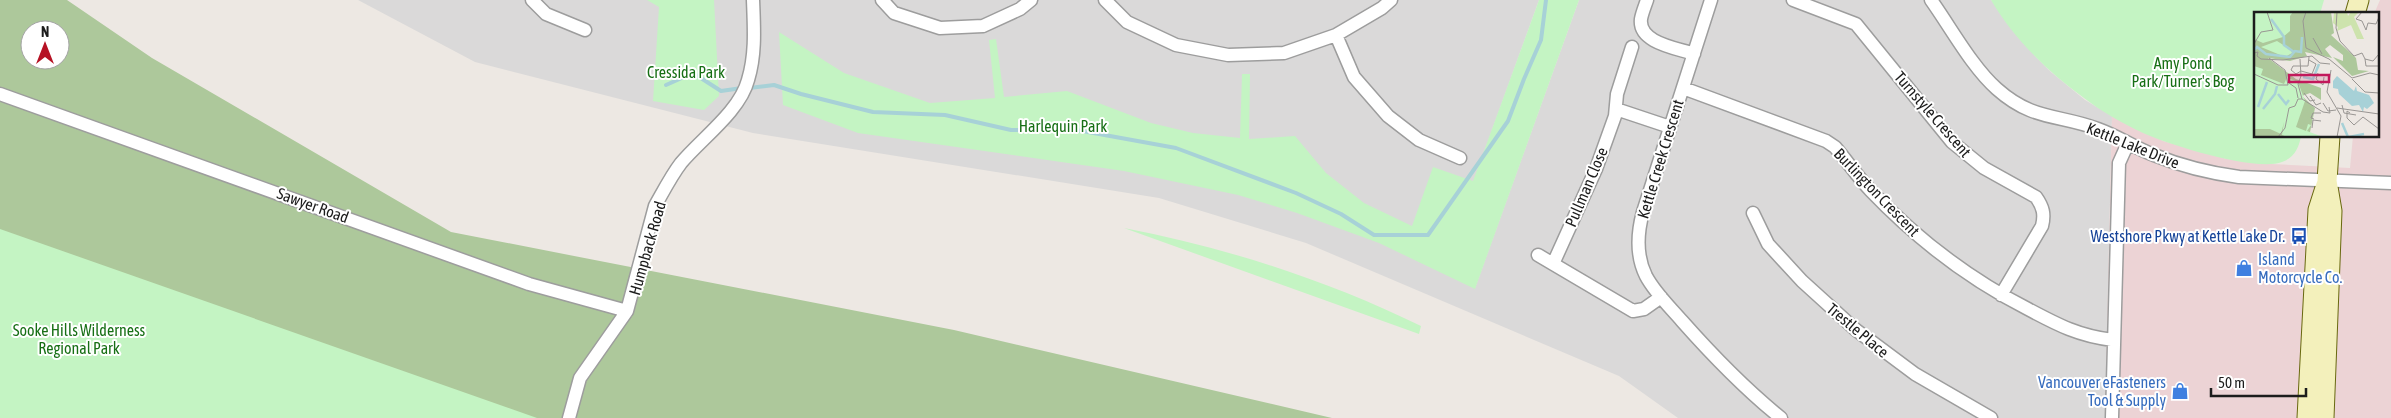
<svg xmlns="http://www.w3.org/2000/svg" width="2391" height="418" font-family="'Asap Condensed',sans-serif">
<rect width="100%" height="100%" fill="#ede8e3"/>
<!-- residential -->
<path fill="#dad9d9" d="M358,0H1539L1441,271L1475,288L1579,0H1991L2035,56L2051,72L2085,100L2112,116L2105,418H1678L1619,376L1306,243L1159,198L753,133L475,62Z"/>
<!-- commercial -->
<path fill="#ecd3d5" d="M2380,0H2391V418H2105L2112,116L2163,141L2227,159L2271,164L2350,168L2353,136H2377V14H2374Z"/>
<!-- forest -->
<path fill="#adc89b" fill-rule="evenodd" d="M0,0H67L152,58L451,232L954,330L1332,418H0ZM30,30H60V60H30Z"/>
<!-- park -->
<path fill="#c4f4c3" d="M647,0H714L719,96L704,110L653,101L659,7Z
M1539,0H1579L1475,289L1379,243L1297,213L1238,195L1124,171L858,133L783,105L779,32L844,73L930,103L995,98L989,40L996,39L1004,97L1067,91L1151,123L1193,133L1240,138L1242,74H1250L1249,139L1295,136L1326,173L1364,203L1412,226L1433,167L1473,181Z
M1991,0H2324L2320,14H2255V136H2301C2299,148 2294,158 2282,162C2255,172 2170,145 2143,133C2122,123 2102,112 2084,98C2048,72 2014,39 1991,0Z
M1124,228C1228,248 1326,280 1421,326L1419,334Z
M0,229L537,418H0Z"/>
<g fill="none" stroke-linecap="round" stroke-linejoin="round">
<!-- stream -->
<path stroke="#a7d1d7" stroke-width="4" d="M666,85L693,73L721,91L742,88
M749,88L774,85L801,94L873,112L945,115L1011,130H1077L1176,148L1296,193L1341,214L1374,235H1428L1508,121L1524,79L1541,40L1546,0"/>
<!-- street casing -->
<g stroke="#9d9d9d" stroke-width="15">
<path id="street" d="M532,0L546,14L585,30
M882,0L894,13L940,28L983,26L1020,9L1031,0
M1105,0L1127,22L1176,45L1228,55L1284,53L1336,35L1382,8L1391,0
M1647,0C1645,6 1642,13 1641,19C1638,43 1677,48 1694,54
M1711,0L1643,212C1637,234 1636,256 1646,276C1655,293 1670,307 1682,321C1713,356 1745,389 1781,418
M1793,0L1856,24L1952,142L1984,168L2036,197C2043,207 2045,214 2042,226L2001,295
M1931,0C1951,28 1972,67 1997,89C2033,121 2058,114 2098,129C2118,136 2135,148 2154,155C2181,166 2210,173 2239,177L2391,183
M1336,35L1354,77L1388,116L1419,140L1460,158
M1683,88L1826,141L1835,147C1847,161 1858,177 1871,191C1917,239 1969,279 2028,309C2058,325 2079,336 2113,340
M0,94L529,284L627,311
M1616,109L1670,127
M1753,213L1768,244L1802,281L1856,330L1915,374L1991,418
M1538,255L1633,311L1644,309L1661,297
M1553,264L1596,169L1615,116L1617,94L1632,47
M569,418L580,378L627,311L655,206C663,192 671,176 681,163C701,139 740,111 748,80C756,54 754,27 753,0
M2112,418L2119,163L2128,143"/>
</g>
<!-- secondary casing -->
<g stroke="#68680f" stroke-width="21">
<path id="secondary" d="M2355,14L2359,0
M2307,418L2318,210L2326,185
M2324,418L2332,211L2327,181L2330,136"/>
</g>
<!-- street -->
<use href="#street" stroke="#fff" stroke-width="12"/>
<!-- secondary -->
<use href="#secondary" stroke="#f3f0bb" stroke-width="19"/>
</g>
<!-- icons -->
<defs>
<g id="bus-bare" transform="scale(1.35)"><path d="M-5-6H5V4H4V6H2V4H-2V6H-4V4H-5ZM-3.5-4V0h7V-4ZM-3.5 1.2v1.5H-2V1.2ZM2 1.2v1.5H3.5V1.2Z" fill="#1a4fb4" stroke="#fff" stroke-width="2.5" paint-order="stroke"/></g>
<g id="shop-bare" transform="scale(1.35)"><path d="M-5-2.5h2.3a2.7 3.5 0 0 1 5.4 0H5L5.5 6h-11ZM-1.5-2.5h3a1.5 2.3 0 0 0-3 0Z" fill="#3f7fe0" stroke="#fff" stroke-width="2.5" paint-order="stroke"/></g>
</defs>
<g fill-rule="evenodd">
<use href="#bus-bare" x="2299" y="236"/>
<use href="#shop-bare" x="2244" y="268"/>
<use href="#shop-bare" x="2180" y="391"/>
</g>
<g text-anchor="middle" stroke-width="4" stroke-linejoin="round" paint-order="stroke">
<!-- park labels -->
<g font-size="16" fill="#176f15" stroke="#fff">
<text x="2183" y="69">Amy Pond<tspan x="2183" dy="18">Park/Turner's Bog</tspan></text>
<text x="686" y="78">Cressida Park</text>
<text x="1063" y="132">Harlequin Park</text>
<text x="79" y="336">Sooke Hills Wilderness<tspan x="79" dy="18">Regional Park</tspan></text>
</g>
<!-- street labels -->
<g font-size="16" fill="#1c1c1c" stroke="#fff">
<text transform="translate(1933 114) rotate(49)" y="6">Turnstyle Crescent</text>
<text transform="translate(2133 145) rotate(22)" y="6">Kettle Lake Drive</text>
<text transform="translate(1660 159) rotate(-73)" y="6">Kettle Creek Crescent</text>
<text transform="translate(1586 187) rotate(-67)" y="6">Pullman Close</text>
<text transform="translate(1877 192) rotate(46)" y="6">Burlington Crescent</text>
<text transform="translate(313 205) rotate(20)" y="6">Sawyer Road</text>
<text transform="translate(647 248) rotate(-74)" y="6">Humpback Road</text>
<text transform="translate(1858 330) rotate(40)" y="6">Trestle Place</text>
</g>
<!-- transit labels -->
<g font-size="16" fill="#164399" stroke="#fff" text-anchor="end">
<text x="2285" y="242">Westshore Pkwy at Kettle Lake Dr.</text>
</g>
<!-- shop labels -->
<g font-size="16" fill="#366cbe" stroke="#fff" text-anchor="start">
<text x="2258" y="265">Island<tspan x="2258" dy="18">Motorcycle Co.</tspan></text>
<text x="2166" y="388" text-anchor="end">Vancouver eFasteners<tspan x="2166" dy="18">Tool &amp; Supply</tspan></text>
</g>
</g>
<!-- overview -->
<g transform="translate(2254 12)">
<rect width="125" height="125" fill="#ede8e3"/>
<path d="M80,0H93L94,4L97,0H105L100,5L110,27H103L97,13L83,19L84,15L79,11Z" fill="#cde3ad"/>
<path d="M0,0H77L80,21L77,23L102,46L104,58L115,59L98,64L79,45L89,49V43L76,33L71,37L78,46L51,40L53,44L36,49L14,46L42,67L67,76V88L56,81L48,84L61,96L55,125H0Z" fill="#adc89b"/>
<path d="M0,0H39L36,4V19L29,25L9,31L0,27ZM23,29L37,38L38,41L31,45L7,35ZM0,54L9,57L7,63L30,72L34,63V66L44,70L51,89L42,115L52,119L54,112L57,113L53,119L69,125H33L28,123L30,110L27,122L16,117H0Z" fill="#c4f4c3"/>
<path d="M83,64L100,79L102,74L103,79L115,83L120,91L113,97L110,95L109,100L105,93L98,94L85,82L84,77L79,76V69Z" fill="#a7d1d7"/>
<path fill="none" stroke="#a7d1d7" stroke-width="2.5" d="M17,7L30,25V33L40,40M0,38L3,35L12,42L36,45L41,39L47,40L48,25M49,65L59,67L65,52M24,82L32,92L35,88M4,95L13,70M9,97L21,82L23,74M88,111L94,125M95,125L110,122"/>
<path fill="none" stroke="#999693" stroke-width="1" d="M52,0L49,9L52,36L75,47L98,66L116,61L125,63M83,0L82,16L86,29L100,44L108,41L111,47M108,0L102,7L108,9L112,18L114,11M114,11L122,12L125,5M59,26L68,42M0,32L7,20L19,18L13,0M0,41L4,40L3,44L7,47L29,48M58,44L66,51L76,52M46,47L47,64L44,72L48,87M111,47L112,54H125M111,47L119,49L125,42M29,48L58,44M77,58L73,80L87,104L83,125M47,59L42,62L37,58L39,54H54L55,45M47,59L58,62L62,52L55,48M64,61L62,67L69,73L70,65M0,62L24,73H34L31,58L15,46M98,67L111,80L125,81M35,71L42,76L44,86M50,81L56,89L61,88M56,84L62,93L67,91M48,87L69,100L76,101L75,95M69,91L74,99L82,98M88,93L90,101L102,103M83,96L125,102M96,101L93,99V106L100,113M60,107L57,106L59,101H67M100,113L109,105L125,117M58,116L59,108L67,109M24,125L31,116L35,96L41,94L44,87H48"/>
<path fill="#c2185b" fill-opacity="0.15" stroke="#c2185b" stroke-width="2.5" d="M35,63H75V70H35Z"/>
<rect width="125" height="125" fill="none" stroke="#1c1c1c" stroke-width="2.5"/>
</g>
<!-- north arrow -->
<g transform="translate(45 45)"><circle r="24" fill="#ffffff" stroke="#a4a4a4"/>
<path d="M0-4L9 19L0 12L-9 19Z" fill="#b61224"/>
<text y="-8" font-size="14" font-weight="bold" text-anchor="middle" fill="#1c1c1c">N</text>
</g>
<!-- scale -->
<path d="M2211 388v8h95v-8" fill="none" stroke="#1c1c1c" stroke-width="2.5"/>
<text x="2218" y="388" font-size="15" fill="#1c1c1c" stroke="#ffffff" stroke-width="4" paint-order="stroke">50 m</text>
</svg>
